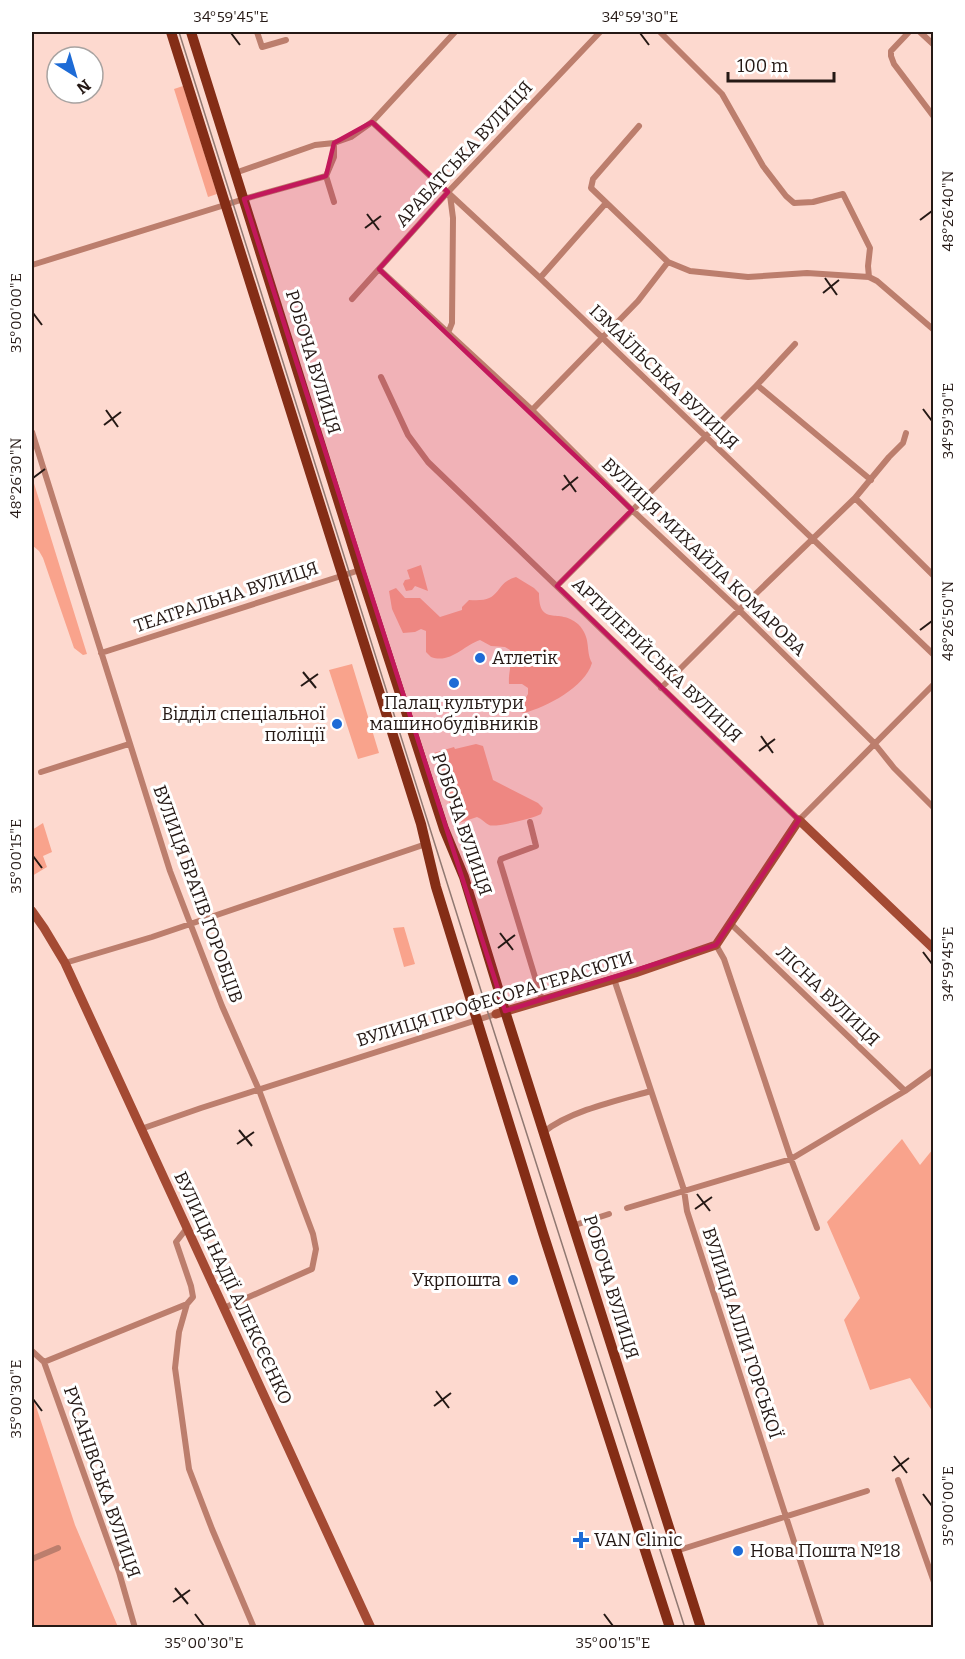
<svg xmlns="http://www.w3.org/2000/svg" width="965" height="1659" font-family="Bitter,serif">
<rect width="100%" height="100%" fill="#fdd9cf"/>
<!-- green -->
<path fill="#f9a38c" d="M183,86L217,194L208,197L174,89Z
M32,477L87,654L83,655L74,648L43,558L39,551L32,545Z
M421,565L428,591L415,586L412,590L406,591L403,584L405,580L410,579L407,570Z
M516,577L534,588L539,593C539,628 559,607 578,624C592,638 585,650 592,663C585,687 547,707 524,713L518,711L528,694V688L522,684H509C508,672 513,662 510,650L505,647L491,646L480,640C463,646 450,664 431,657L426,652V631L421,629L415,632L403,633L392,609L389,591L396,588L405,598H420L440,617L462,610V607L469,600C504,603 492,584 516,577Z
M352,664L379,753L358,759L329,670Z
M476,744L483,746L493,780L538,803L543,808L541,814C534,818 495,828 489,825C485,823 482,819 477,817L456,824L434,753L454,747L455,749Z
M43,823L52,852L43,856L47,867L32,876V830Z
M404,927L415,964L404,967L393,928Z
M902,1139L920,1165L933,1149V1412L910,1378L870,1390L844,1320L860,1298L827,1222Z
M32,1394L75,1525L118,1627H32Z"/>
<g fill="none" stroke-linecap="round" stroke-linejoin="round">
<!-- street -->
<path stroke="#bc7e6d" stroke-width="6" d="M257,32L262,47L286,40
M660,32L722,94L763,166L786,196L794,203L813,202L843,194L870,248L868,266L869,277
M909,32L891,51V56L894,64L934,117
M920,32L934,45
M372,122L540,278L934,655
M639,126L593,179L591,188L668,262L690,271L748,277L807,273L869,277L877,281L934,330
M235,173L315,145L334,143L351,137L372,122L455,32
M326,176L334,202
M32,265L244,199L326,176L334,157V143
M379,269L532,410L632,510L739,610L874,743L894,768L934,808
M540,278L606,203
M352,299L448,192L600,32
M448,333L452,323L453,218L450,195
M381,377L408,435L428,462L799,820L934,684
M757,385L871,480
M532,410L638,301L668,262
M32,432L170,871L222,1006L259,1090L313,1234L316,1249L312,1269L224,1308
M855,498L934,576
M557,586L757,385L795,344
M101,653L360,570
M661,688L739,610L855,498L889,457L903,443L906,433
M41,772L129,744
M530,822L536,846L501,859L500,862L542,1000
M730,923L905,1091
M716,945L724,959L791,1159L817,1228
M65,963L152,937L426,844
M614,979L684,1190L687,1211L822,1628
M141,1129L201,1108L496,1014
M544,1132C569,1111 619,1100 651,1091
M627,1208L791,1159L905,1091L934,1070
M575,1225L609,1214
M187,1304L193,1297L191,1286L176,1242L187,1228
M32,1351L44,1362L119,1572L135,1628
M44,1362L187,1304L179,1332L175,1368L189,1469L212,1529L254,1628
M898,1480L934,1582
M676,1551L867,1491
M32,1559L58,1548"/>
<!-- secondary -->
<path stroke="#a44a33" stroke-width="9" d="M32,911L44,928L65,963L371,1628
M496,1014L635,973L716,945L799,820L934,949"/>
<!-- primary -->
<path stroke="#842d16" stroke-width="10" d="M171,32L421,824L436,887L477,1020L543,1233L670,1628
M191,32L360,570L444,829L464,877L505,1011L701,1628"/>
<!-- tram -->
<path stroke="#907871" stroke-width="1.5" d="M179,32L489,1016L685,1628"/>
</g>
<!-- marked area -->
<path fill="#c2185b" fill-opacity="0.2" stroke="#c2185b" stroke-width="4.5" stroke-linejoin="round" d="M372,122L448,192L379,269L632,510L557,586L799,820L716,945L505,1011L244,199L326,176L334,143Z"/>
<!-- ticks -->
<path fill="none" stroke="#251915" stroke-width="2" d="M231,33L240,45M640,33L649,45M367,214L379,230M920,220L932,211M365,228L381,216M825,278L837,295M823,293L839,280M33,313L42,325M923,409L932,421M106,410L118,427M104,425L121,412M564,475L576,492M33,478L45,469M562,490L578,477M920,630L932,621M303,672L316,688M301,686L318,674M761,736L773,753M759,751L775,739M33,856L42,868M500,933L513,950M498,948L515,935M923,952L932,964M239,1130L252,1146M237,1144L254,1132M697,1194L710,1211M695,1209L712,1197M436,1391L449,1408M33,1399L42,1411M434,1406L451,1393M894,1456L907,1473M892,1471L909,1458M923,1494L932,1506M175,1588L188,1604M173,1602L190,1590M195,1614L204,1626M604,1614L613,1626"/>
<!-- markers -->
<g fill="#1d6bd6" stroke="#fff" stroke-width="2">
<circle cx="480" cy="658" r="6"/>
<circle cx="454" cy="683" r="6"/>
<circle cx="337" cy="724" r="6"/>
<circle cx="513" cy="1280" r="6"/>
<path d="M578 1531h6v6h6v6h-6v6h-6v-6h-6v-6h6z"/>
<circle cx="738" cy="1551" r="6"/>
</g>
<g text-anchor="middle" stroke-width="6" stroke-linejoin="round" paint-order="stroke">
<!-- street labels -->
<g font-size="18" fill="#251915" stroke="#fff">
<text transform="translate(464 154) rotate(-47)" y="6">АРАБАТСЬКА ВУЛИЦЯ</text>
<text transform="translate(313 362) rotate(73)" y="6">РОБОЧА ВУЛИЦЯ</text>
<text transform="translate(664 377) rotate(44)" y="6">ІЗМАЇЛЬСЬКА ВУЛИЦЯ</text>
<text transform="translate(704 557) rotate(44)" y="6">ВУЛИЦЯ МИХАЙЛА КОМАРОВА</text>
<text transform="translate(226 597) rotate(-18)" y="6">ТЕАТРАЛЬНА ВУЛИЦЯ</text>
<text transform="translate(657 660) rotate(44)" y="6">АРТИЛЕРІЙСЬКА ВУЛИЦЯ</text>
<text transform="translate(462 824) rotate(71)" y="6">РОБОЧА ВУЛИЦЯ</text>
<text transform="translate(198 894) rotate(70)" y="6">ВУЛИЦЯ БРАТІВ ГОРОБЦІВ</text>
<text transform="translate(828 996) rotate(44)" y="6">ЛІСНА ВУЛИЦЯ</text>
<text transform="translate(495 999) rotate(-17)" y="6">ВУЛИЦЯ ПРОФЕСОРА ГЕРАСЮТИ</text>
<text transform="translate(611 1287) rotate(73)" y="6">РОБОЧА ВУЛИЦЯ</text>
<text transform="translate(233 1288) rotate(65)" y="6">ВУЛИЦЯ НАДІЇ АЛЕКСЄЄНКО</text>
<text transform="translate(742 1333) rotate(72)" y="6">ВУЛИЦЯ АЛЛИ ГОРСЬКОЇ</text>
<text transform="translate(102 1482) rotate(71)" y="6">РУСАНІВСЬКА ВУЛИЦЯ</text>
</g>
<!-- poi labels -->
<g font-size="18" fill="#251915" stroke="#fff" text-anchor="start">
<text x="492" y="664">Атлетік</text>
<text x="454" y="709" text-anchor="middle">Палац культури<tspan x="454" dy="21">машинобудівників</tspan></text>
<text x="325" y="720" text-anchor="end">Відділ спеціальної<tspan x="325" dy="21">поліції</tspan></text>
<text x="501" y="1286" text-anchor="end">Укрпошта</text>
<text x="594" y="1546">VAN Clinic</text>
<text x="750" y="1557">Нова Пошта №18</text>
</g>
</g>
<!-- border -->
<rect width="965" height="1659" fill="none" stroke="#ffffff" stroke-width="66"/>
<!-- north arrow -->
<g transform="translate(75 75) rotate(143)"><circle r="28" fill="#ffffff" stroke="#a8a3a1" stroke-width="1.5"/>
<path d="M0-4.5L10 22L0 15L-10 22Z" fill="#1d6bd6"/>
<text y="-9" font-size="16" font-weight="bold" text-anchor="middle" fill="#251915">N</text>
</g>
<!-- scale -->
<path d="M728 72v9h106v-9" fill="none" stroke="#251915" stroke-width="3"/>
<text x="737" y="72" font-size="18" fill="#251915" stroke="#ffffff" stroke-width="4.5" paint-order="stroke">100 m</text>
<rect x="33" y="33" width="899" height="1593" fill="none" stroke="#251915" stroke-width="2"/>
<g font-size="15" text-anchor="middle" fill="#251915">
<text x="231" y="22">34°59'45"E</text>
<text x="640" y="22">34°59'30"E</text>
<text transform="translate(948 211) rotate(-90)" y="5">48°26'40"N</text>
<text transform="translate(16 313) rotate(-90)" y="5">35°00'00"E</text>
<text transform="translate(948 421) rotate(-90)" y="5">34°59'30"E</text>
<text transform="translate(16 478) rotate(-90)" y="5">48°26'30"N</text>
<text transform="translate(948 621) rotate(-90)" y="5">48°26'50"N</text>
<text transform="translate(16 856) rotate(-90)" y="5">35°00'15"E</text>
<text transform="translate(948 964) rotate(-90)" y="5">34°59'45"E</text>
<text transform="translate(16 1399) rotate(-90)" y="5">35°00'30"E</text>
<text transform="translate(948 1506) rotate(-90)" y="5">35°00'00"E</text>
<text x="204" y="1648">35°00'30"E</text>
<text x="613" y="1648">35°00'15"E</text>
</g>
</svg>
